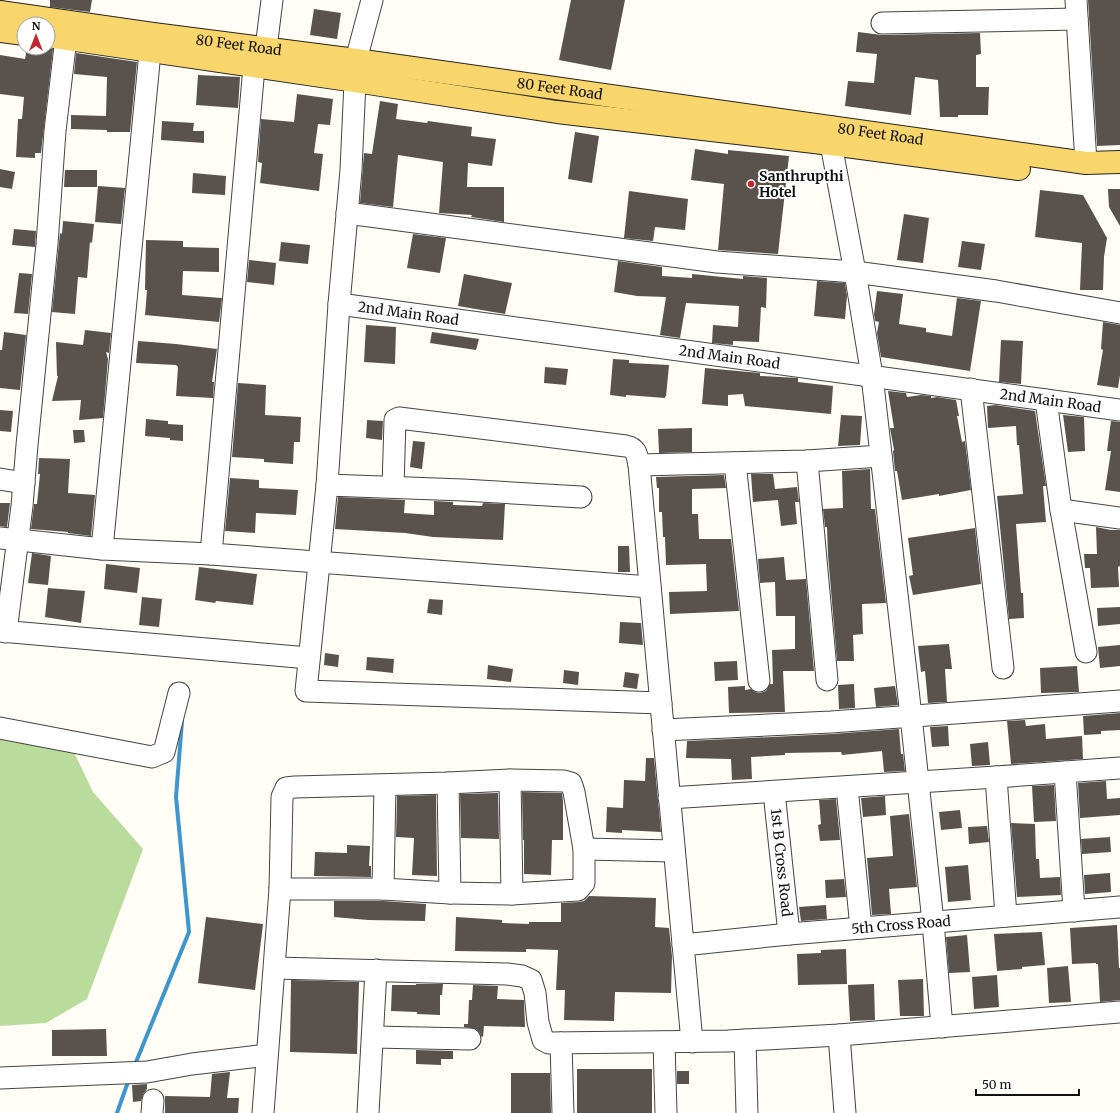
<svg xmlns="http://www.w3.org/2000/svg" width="1120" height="1113" font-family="Merriweather,serif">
<rect width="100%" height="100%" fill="#fffdf5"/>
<!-- forest -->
<path fill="#b9dc9c" d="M0,738L73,750L93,792L143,849L87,999L46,1023L0,1026Z"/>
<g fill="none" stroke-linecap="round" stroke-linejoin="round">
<!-- stream -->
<path stroke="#3f96cf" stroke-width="4" d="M134,1067L189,932L176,797L182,721
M117,1113L129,1079"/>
</g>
<!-- building -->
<path fill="#5a524d" d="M50,0H92L90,12L50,7Z
M571,0H625L611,70L559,60Z
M1088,0H1120V145L1097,146Z
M314,9L341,13L337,39L310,35Z
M858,32L882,35L980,33L981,54L976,55V87H989L988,115H958V117H940L938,80L915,77L911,115L845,106L848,81L874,83L877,54L856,52Z
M27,48L53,49L41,153H35V158L16,157L18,119H22L24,97L0,94V55L25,59Z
M76,53L137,62L130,132H107V130L71,129V115L106,116L107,77L74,74Z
M198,75L240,77L238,108L196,105Z
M297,94L333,99L330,125L318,124L314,153L323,154L319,191L260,183L262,163L258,162L261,119L294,122Z
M380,101L398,104L396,119L427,123L428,121L472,127L471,136L496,139L492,166L468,163L467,187H504V222L471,217L472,215L439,213L443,162L398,155L393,207L360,203L364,153L372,154Z
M162,121L194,123L193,131H204V143L161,140Z
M575,132L599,136L592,183L568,179Z
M695,149L728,154V150L789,156L778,254L718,250L724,184L691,180Z
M0,169L15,172L12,189L0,187Z
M65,170H97V187H64Z
M193,173L226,176L225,195L192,193Z
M98,186L125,188L121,224L95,222Z
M1108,189H1120V226L1109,207Z
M1040,190L1083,195L1107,238L1104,257L1103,290H1080L1082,243L1035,237Z
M629,191L688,199L685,230L655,227L653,241L624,238Z
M904,214L929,218L923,263L897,260Z
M63,221L94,224L92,243L90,242L87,278L78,277L75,314L52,312L60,233L62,234Z
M14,229L36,231L35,247L12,245Z
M413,234L446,238L440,273L407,268Z
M146,240L183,241V247L219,248V272L183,271L182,295L222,298L219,322L145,315L147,290H145Z
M962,241L985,244L981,270L958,267Z
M281,242L310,245L308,264L279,261Z
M249,260L276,263L274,285L247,282Z
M618,261L662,267V276L692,278V274L743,279V276L767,278L766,308L761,307L759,342L733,341V345L712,343L713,325L738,327L739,306L686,303L680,338L660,335L666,297L637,296L614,292Z
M19,273L32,274L28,314L14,313Z
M464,274L512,283L505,314L458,306Z
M817,281L845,283L847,296L845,319L814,316Z
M877,291L903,294L899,324L926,328V332L952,336L957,298L981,301L970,371L881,357L877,333L879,322L875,321L874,314Z
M1103,322L1120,325V375L1118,388L1097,385L1103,350L1101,349Z
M366,325L396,327L395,364L364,362Z
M85,330L111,333L109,353L106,352L108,359L103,418L79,420L81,400L52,401L58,376H57L56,342L83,345Z
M4,332L26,335L20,390L0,388V350H2Z
M432,332L479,339L476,350L430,343Z
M1001,340L1023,341L1021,384L999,382Z
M138,341L176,344L217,349L212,382H214L213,398L176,396L178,367L176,365L136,363Z
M613,359L629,360V363L669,365L666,397L665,396V398L626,395V397L610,395Z
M545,367L568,369L566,385L544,383Z
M705,368L760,373V376L798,378V382L833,386L831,414L745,406L743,394L728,395V406L702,404Z
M238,383L266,385L265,415L301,417L300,442H294L293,464L264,462V459L232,457Z
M888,391L906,393L907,397L921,395L931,396V398L937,397L956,400L959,416H957L962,442L965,441L971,490L939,496V494L902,500L897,471H895L893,451L894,450L890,428H894Z
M995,405L1035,411L1046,486H1043L1046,522L1016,524L1021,593H1023L1024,618L1009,619L997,496L1023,494L1019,445H1017L1016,426L988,428L987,406Z
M0,410L13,411L11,432L0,431Z
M841,415L862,416L860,445L838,446Z
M1063,415L1084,417L1085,451L1068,452Z
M146,419L168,421V424L183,425V441L170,440V438L145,436Z
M367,420L383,421L382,440L366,438Z
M1111,421L1120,422V492L1105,490L1111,451H1107Z
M692,428V452L659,453L658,429Z
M73,430H84L85,442L74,443Z
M413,441L425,442L422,469L410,467Z
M39,458L70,459L68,493L95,495L91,536L68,533V532L31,529L34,504H37L40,474H38Z
M870,469L871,509H875L886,603L862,604L863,634L853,635L854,661H837L828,555L827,527H825L823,509L843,508L842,471Z
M751,474H773L775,489L797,487L799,502H795L797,524L781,526L778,500L753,502Z
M724,475L726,488L692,489V514H698L699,539H731L739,611L670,614L669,592L707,591L706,564L666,565L665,537H663L662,512H659V488H657L656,477Z
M230,478L259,480V488L298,490L296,515L256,513L255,533L225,531Z
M338,497L405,500L404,513L434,515V501L453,502V505L482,506L483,503L505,504L503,540L433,537L405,533L335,529Z
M0,503H10L7,527L0,526Z
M1096,527L1111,530H1120V566L1118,567L1119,587L1091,588L1090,568H1085L1084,554H1097Z
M975,528L981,584L913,595L909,576L913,575L908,538Z
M618,546H629L630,572H618Z
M32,553L51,556L48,585L28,583Z
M784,557L786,580L806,579L814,671H783L785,712L729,713L728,687L745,686V690L751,689L755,692L760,693L766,691L770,684H773L772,650L795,649V616H776L775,582L760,583L758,559Z
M106,564L140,568L137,593L104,589Z
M199,567L257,574L253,605L216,601L215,603L195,600Z
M48,588L85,591L81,623L45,617Z
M142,597L162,599L159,627L139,625Z
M429,599L443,600L442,615L427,613Z
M1120,607V624L1098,626L1097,608Z
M620,622L641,623L643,645L619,643Z
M949,644L952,669H945L947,702L928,703L925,671L921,672L918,646Z
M1120,645V666L1100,668L1098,647Z
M325,653L339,655L338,667L324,665Z
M367,657L394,659L393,673L366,670Z
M737,661L738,680L715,681L714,662Z
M488,665L513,669L511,682L487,679Z
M1077,666L1079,692L1041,693L1040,668Z
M564,670L579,672L578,685L563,683Z
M625,672L639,674L637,689L623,687Z
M854,684L855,708L839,709L838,685Z
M895,686L898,705L876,707L874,688Z
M1120,713V730L1101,731V734L1084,735L1083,716Z
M1025,720L1026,726L1045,724L1046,739L1082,736L1083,759L1011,764L1007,721Z
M948,726L949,746L932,747L930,727Z
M899,729L901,754H903L905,771L884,772L882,751L842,755L841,752L785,753V755L751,757L752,779L732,780L731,759L686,758L687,741L832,734Z
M988,742L990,765L972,766L970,744Z
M646,758H654L661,832L622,830V833L606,832L607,807L623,808L624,780L645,781Z
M1106,781L1107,799L1120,798V815L1080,818L1078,783Z
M1054,785L1056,821L1034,822L1032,786Z
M522,792L562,793L563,801V840H552L551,875L524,874V840H523Z
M498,793L499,839L461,838L460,794Z
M436,795L437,876L412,875L414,838L396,837L397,796Z
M885,796L886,815L863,817L861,798Z
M836,799L840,840L820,841L818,825L821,824L819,800Z
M960,810L962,828L941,830L939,812Z
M909,814L917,887L889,889L891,914L872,915L867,858L893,856L890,816Z
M1011,823L1035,824L1036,859H1039L1040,878L1060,877L1061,895L1017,897Z
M987,826L989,842L969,844L968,827Z
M1110,837L1111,852L1082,854L1081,839Z
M347,845L370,846L369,866H371V877L314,876L315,852L347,853Z
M968,865L971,900L948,902L945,867Z
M1110,873L1111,892L1085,894L1084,875Z
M844,879L846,897L826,898L825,880Z
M589,896L656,898L655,927L669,928L672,956L671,993L615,992L614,1021L564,1020L565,990H556L558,950L526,949V952L455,951L456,917L502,920V923L529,924V922H561V903L579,902L584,901Z
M334,901H383L426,904L425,921L368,920L334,917Z
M826,905L827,919L801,921L799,907Z
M206,917L263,924L255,990L198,983Z
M1117,925L1119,968H1120V1000L1100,1002L1098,964H1096V963L1072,964L1070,928Z
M1042,932L1045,965L1022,967V969L997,971L994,934Z
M967,935L970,972L949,973L946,937Z
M846,949L847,984L798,985L797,954L821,953V950Z
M1068,966L1071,1002L1049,1003L1047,968Z
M997,975L999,1007L974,1009L972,977Z
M923,979L924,1016H900L898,980Z
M291,980L359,982L357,1054L290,1052Z
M416,984H443L442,995H440V1015L417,1014V1012L391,1011L392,985H416Z
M874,984L875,1020L850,1021L848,985Z
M473,985L498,986L497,999L524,1000L525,1027L484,1026L483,1037L481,1036L480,1033L476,1029L464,1027V1024H468L469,1000H472Z
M106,1029L107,1056H52V1030Z
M416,1050L453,1051V1059H441V1065L416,1064Z
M577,1069H652V1113H577Z
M677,1071H689V1084H677Z
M230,1072L227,1098H239L238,1113H165V1096L210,1097L212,1074Z
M511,1073H550L551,1113H511Z
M147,1084V1089L143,1094L141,1101L133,1102L132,1085Z"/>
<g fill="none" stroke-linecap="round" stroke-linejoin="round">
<!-- minor casing -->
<g stroke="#444" stroke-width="23">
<g id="minor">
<path d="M372,0L356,60L351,170L339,304L327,485L306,691L661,703"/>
<path d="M1076,0L1086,163"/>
<path d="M882,23L1077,19"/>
<path d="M266,48L272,0"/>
<path d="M832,127L831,144L855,272L872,376L911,716L933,922L942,1027"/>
<path d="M347,213L717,262L855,272L996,291L1120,313"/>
<path id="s1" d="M339,304L1120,410"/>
<path d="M971,389L1003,668"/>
<path d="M1046,400L1061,510L1086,652"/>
<path d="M807,461L827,680"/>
<path d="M735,463L759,681"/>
<path d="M639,465L807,461L881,456"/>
<path d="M0,479L24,483"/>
<path d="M327,485L463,490L581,497"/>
<path d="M393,487L395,420L399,418L626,446C637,448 637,456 639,465L692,1042"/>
<path d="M1061,510L1120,518"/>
<path d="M0,538L102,549L150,52"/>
<path d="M102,549L211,554L650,587"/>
<path d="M211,554L254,67"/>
<path d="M0,631L309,658"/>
<path d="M6,632L22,506L27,445L47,244L55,131L66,38"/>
<path d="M0,728L152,757L164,752L179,693"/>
<path d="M663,730L831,722L1120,701"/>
<path d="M1065,772L1074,911"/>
<path d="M996,777L1006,916"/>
<path d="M510,780L564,781L571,783L574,792L584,849L674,851"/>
<path d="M448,783L450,893"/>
<path d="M847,787L861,928"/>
<path id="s2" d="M774,792L789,934"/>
<path d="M669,798L996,777L1120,768"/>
<path d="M280,889H383L450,893L512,894L578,890L584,883V849"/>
<path d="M383,889L385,785"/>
<path id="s3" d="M683,945L789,934L1120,907"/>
<path d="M275,968L507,974L522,976L531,980L535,993L538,1022L543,1040L549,1043L728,1041L839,1035L1120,1012"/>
<path d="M839,1035L845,1113"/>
<path d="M373,1037L470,1039"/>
<path d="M745,1040L747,1113"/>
<path d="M664,1042L666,1113"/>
<path d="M561,1043L563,1113"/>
<path d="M0,1078L147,1072L192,1064L267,1055"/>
<path d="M152,1113L153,1100"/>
<path d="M263,1113L280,889L282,797L286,788L295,787L448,783L510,780L512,894"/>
<path d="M368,1113L376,970"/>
</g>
</g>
<!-- major casing -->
<g stroke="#222" stroke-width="24">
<g id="major">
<path id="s4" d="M0,12L153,34L356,60L1086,163L1120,162"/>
<path d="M0,31L24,34"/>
<path d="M48,36L355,81L557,112L831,144L1019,169"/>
</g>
</g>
<!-- minor -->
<use href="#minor" stroke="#fff" stroke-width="21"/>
<!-- major -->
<use href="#major" stroke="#f9d66b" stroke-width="22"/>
</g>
<!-- markers -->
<circle fill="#c4262e" stroke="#fff" stroke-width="1.5" cx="751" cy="184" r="4"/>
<g text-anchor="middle" stroke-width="4" stroke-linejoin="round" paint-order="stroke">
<!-- street labels -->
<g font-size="14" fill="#111" stroke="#fff">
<text dy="5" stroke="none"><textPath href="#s4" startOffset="241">80 Feet Road</textPath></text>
<text dy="5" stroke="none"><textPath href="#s4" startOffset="565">80 Feet Road</textPath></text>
<text dy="5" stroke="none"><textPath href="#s4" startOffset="889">80 Feet Road</textPath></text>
<text dy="5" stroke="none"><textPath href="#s1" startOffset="70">2nd Main Road</textPath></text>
<text dy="5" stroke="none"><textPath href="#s1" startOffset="394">2nd Main Road</textPath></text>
<text dy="5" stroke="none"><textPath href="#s1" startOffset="718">2nd Main Road</textPath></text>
<text dy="5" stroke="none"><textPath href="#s2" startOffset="71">1st B Cross Road</textPath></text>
<text dy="5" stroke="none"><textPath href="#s3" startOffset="219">5th Cross Road</textPath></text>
</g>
<!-- poi labels -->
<g font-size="14" font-weight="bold" fill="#111" stroke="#fff" text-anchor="start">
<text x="759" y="181">Santhrupthi<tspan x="759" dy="16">Hotel</tspan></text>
</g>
</g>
<!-- north arrow -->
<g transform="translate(36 36)"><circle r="19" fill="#ffffff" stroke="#a0a0a0"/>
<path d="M0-3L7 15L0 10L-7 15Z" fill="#c4262e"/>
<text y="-6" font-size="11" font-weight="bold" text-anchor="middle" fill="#111111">N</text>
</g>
<!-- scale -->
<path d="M976 1089v6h103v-6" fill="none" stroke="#111111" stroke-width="2"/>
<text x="982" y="1089" font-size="12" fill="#111111" stroke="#ffffff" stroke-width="3" paint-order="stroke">50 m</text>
</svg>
